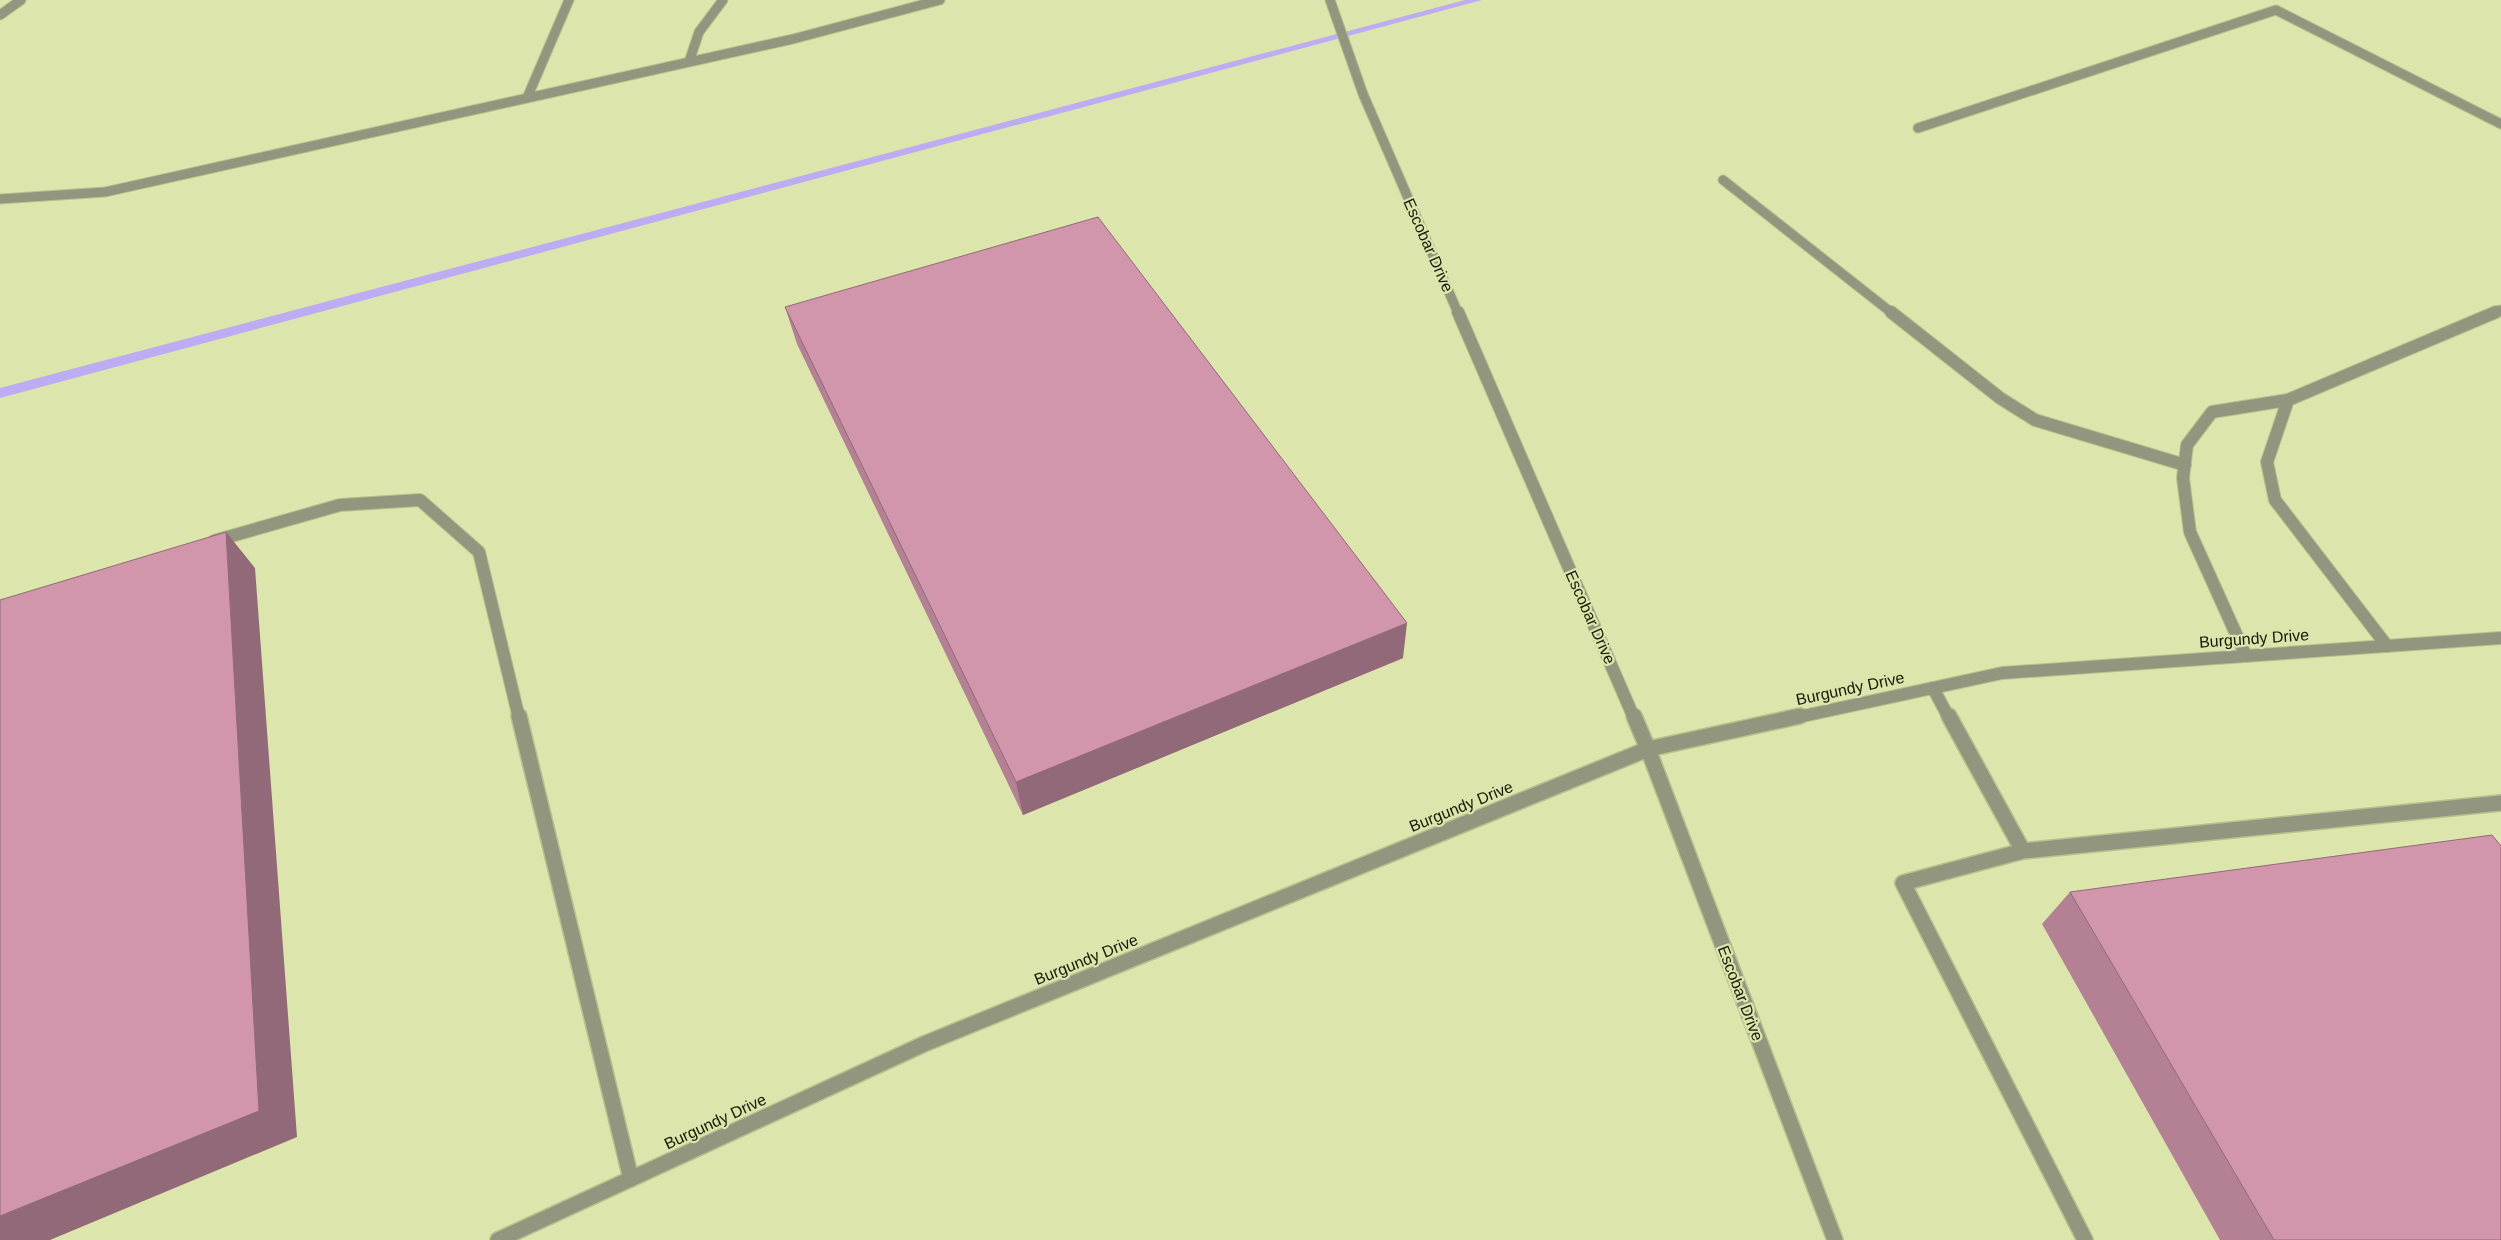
<svg xmlns="http://www.w3.org/2000/svg" width="2501" height="1240" font-family="Helvetica,sans-serif">
<rect width="100%" height="100%" fill="#dce5ab"/>
<g fill="none" stroke-linecap="round" stroke-linejoin="round">
<!-- stream -->
<path fill="#bdacf3" fill-rule="evenodd" d="M1465,0H1482L0,398V388Z"/>
<!-- service-far2 casing -->
<g stroke="#b9c08d" stroke-width="11">
<path id="service-far2" d="M0,15L21,0
M689,62L699,32L723,0
M527,98L569,0
M1918,128L2276,10L2501,124
M1723,180L1892,313
M0,199L105,192L793,39L940,0
M2493,313L2501,310"/>
</g>
<!-- service-far1 casing -->
<g stroke="#b9c08d" stroke-width="14">
<path id="service-far1" d="M1891,312L2000,398L2035,420L2185,465
M2288,400L2267,462L2275,500L2387,646
M214,541L340,505L420,500L479,552L519,718
M2246,656L2190,532L2183,478L2187,445L2212,412L2288,400L2496,312
M1933,688L1949,718"/>
</g>
<!-- service casing -->
<g stroke="#b9c08d" stroke-width="18">
<path id="service" d="M519,716L631,1179
M1949,716L2023,851L1903,883L2085,1240
M2023,851L2501,803"/>
</g>
<!-- minor-far2 casing -->
<g stroke="#b9c08d" stroke-width="11">
<path id="minor-far2" d="M1330,0L1363,94L1458,313"/>
</g>
<!-- minor-far1 casing -->
<g stroke="#b9c08d" stroke-width="14">
<path id="minor-far1" d="M1458,312L1634,718"/>
</g>
<!-- minor casing -->
<g stroke="#b9c08d" stroke-width="18">
<path id="minor" d="M1634,716L1648,749"/>
</g>
<!-- tertiary-far1 casing -->
<g stroke="#b9c08d" stroke-width="14">
<path id="tertiary-far1" d="M1794,718L2002,673L2501,638"/>
</g>
<!-- tertiary casing -->
<g stroke="#b9c08d" stroke-width="18">
<path id="tertiary" d="M1648,749L1835,1240
M498,1240L924,1044L1648,749L1800,716"/>
</g>
<!-- service-far2 -->
<use href="#service-far2" stroke="#92967e" stroke-width="9"/>
<!-- service-far1 -->
<use href="#service-far1" stroke="#92967e" stroke-width="12"/>
<!-- service -->
<use href="#service" stroke="#92967e" stroke-width="15"/>
<!-- minor-far2 -->
<use href="#minor-far2" stroke="#92967e" stroke-width="9"/>
<!-- minor-far1 -->
<use href="#minor-far1" stroke="#92967e" stroke-width="12"/>
<!-- minor -->
<use href="#minor" stroke="#92967e" stroke-width="15"/>
<!-- tertiary-far1 -->
<use href="#tertiary-far1" stroke="#92967e" stroke-width="12"/>
<!-- tertiary -->
<use href="#tertiary" stroke="#92967e" stroke-width="15"/>
</g>
<!-- wall -->
<path fill="#b48194" d="M785,307L1403,658L1023,815L797,344Z
M2070,892L2501,1240H2220L2042,924Z"/>
<!-- shaded-wall -->
<path fill="#926978" d="M226,532L255,568L297,1137L50,1240H0V1216Z
M1407,623L1403,658L1023,815L1016,782Z"/>
<!-- building -->
<path fill="#d196ac" stroke="#926978" d="M1098,217L1407,623L1016,782L785,307Z
M226,532L259,1111L0,1216V600Z
M2492,835L2501,846V1240H2274L2070,892Z"/>
<g text-anchor="middle" stroke-width="4.5" stroke-linejoin="round" paint-order="stroke">
<!-- street labels -->
<g font-size="16" fill="#171904" stroke="#dce5ab">
<text transform="translate(1429 245) rotate(66)" y="6">Escobar Drive</text>
<text transform="translate(1591 617) rotate(66)" y="6">Escobar Drive</text>
<text transform="translate(2254 638) rotate(-4)" y="6">Burgundy Drive</text>
<text transform="translate(1850 688) rotate(-12)" y="6">Burgundy Drive</text>
<text transform="translate(1461 806) rotate(-22)" y="6">Burgundy Drive</text>
<text transform="translate(1086 959) rotate(-22)" y="6">Burgundy Drive</text>
<text transform="translate(1741 993) rotate(69)" y="6">Escobar Drive</text>
<text transform="translate(715 1121) rotate(-25)" y="6">Burgundy Drive</text>
</g>
</g>
</svg>
